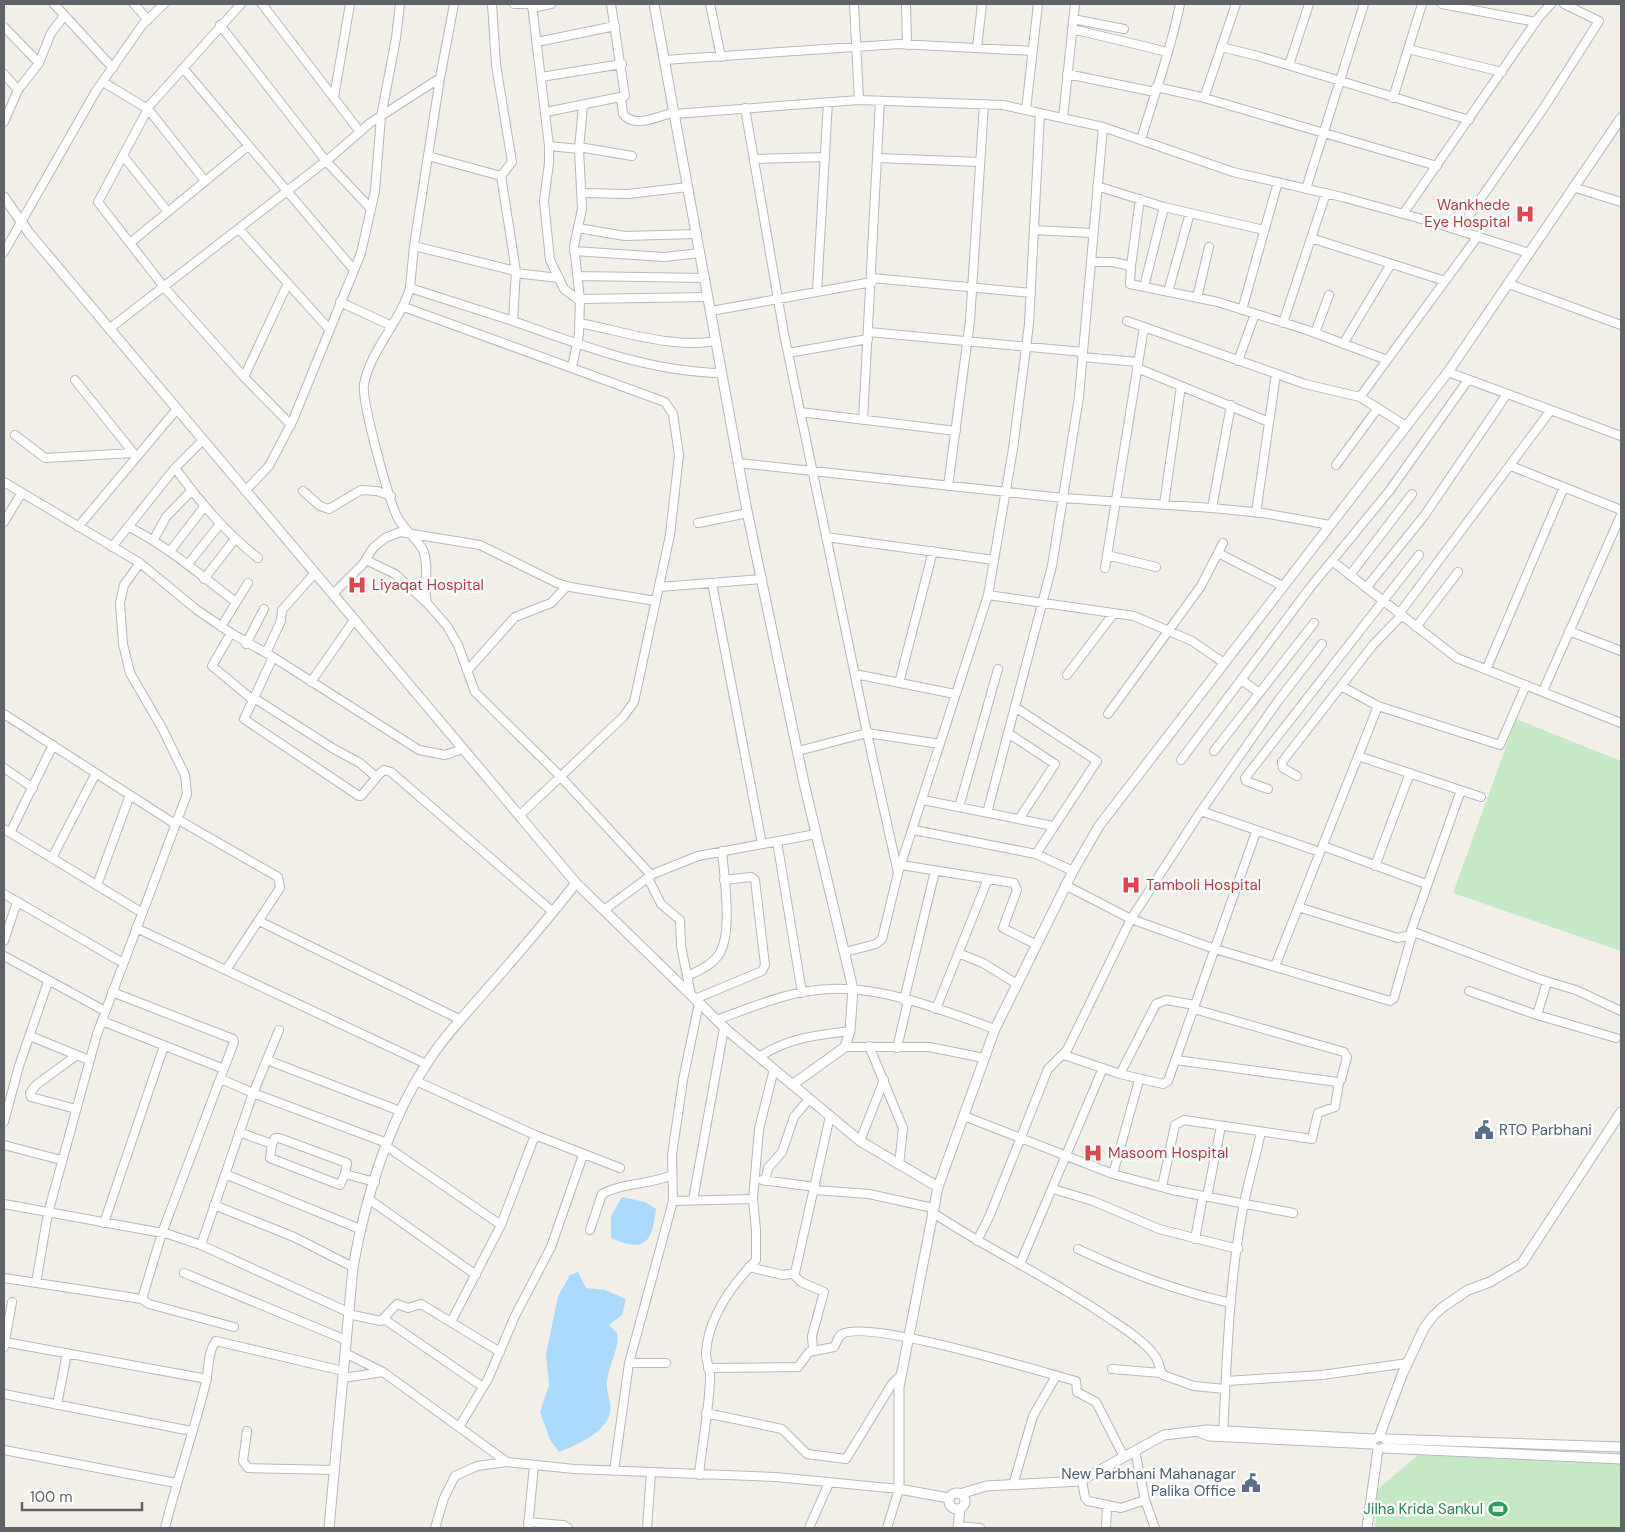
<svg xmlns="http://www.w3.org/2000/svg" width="1625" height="1532" font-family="'DM Sans',sans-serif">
<rect width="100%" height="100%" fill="#f1efe8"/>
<!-- green -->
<path fill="#c5e8c5" d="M1516,719L1621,761V951L1453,893Z
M1418,1455L1621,1464V1528H1375L1377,1490Z"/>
<!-- water -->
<path fill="#aadaff" d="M622,1197L645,1202L656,1209C652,1243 645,1253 611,1238V1216Z
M578,1272L586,1288L605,1290L626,1299L622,1315L609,1325L617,1333L618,1339C616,1354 609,1366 607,1381C606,1390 609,1395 610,1404C615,1429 577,1445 559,1452L550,1440L540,1412L549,1385L546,1355L558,1296L570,1275Z"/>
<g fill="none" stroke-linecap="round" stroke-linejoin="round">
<!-- minor casing -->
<g stroke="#b5b8bc" stroke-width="10">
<path id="minor" d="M54,4L113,68
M134,4L148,20
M241,4L150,105L98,202L164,287L244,377L291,425
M262,4L360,132
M492,4L496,65L512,162L501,176
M514,4H532
M710,4L721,57
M854,4L859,100
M906,4L907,45
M1442,4L1536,22
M532,5L549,146L579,149
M532,8L551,4
M1073,19L1124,29
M220,25L326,161L371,209
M4,27L39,63
M1072,29L1168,52
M537,42L615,26
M1221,47L1258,56L1469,120
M977,48L982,4
M1408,49L1502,72
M664,60L899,44L1033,51
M1289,65L1309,4
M183,68L354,270
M4,74L18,90
M1067,74L1155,92
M541,77L622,64
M103,82L148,109L205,181
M1156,87L1201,97L1437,166
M334,97L350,4
M621,98L623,114C634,129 660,116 674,112
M1204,98L1236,4
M1393,98L1422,4
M745,108L784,334L867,733L898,873
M1026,110L1038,4
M546,112L625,96L611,4
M674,114L859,100L1003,105L1103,127L1233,172L1342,197L1429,221L1529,253
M1063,118L1075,4
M4,122L18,90L39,63L51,33L64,16
M1141,140C1154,95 1171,50 1180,4
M549,146V163L544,201L550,260L564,289L580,301
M579,147L632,156
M428,156L501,176L516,271
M124,157L168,212
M877,158L980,162
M755,159L825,157
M1097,186L1164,207L1264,230
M1573,187L1621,202
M1306,189L1364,4
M582,193L628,194L688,187
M1403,214L1539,17L1551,4
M578,228L625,236L697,234
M239,229L329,329
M1034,230L1092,233
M1459,230L1545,106L1599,21L1564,4
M1311,238L1445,281
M130,243L248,146
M414,246L516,271L513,321L410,288L414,246L440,78
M574,251L664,257L700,253
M4,252L96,91L143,24L164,4
M1091,262H1113L1131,266L1130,284L1218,302L1307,330L1387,360
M1131,266L1140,199
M515,273L559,278
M578,276L705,278
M872,278L1031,293
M1509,284L1621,325
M1144,287L1164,207
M410,288C400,322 371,349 364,384C361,400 390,506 399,520C406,531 417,539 423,550C430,567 423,586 427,603L447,626L458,645L475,692L560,776L651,875
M817,292L828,102
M1168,292L1190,213
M1197,298L1209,247
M580,299L708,297
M340,302L392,326
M404,307L665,402L673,414L679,455L670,535L634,702L623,717L519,816
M1242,310L1278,182
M711,311L872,282
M513,321C580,345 650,372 722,373
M1127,321L1305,384L1360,397L1406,426
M579,323C623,331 671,349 716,341
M1283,323L1326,193
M109,329L331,157L370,123L440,78L454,4
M869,332L1083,352
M1315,333L1329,295
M1343,344L1391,264
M788,353L868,339
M1082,357L1138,362
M1238,361L1255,314
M572,367L579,334L580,299L574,246L582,209L579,149L583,105
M1137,368L1269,422
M1448,372L1621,436
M244,377L288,283
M75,380L135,455
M1360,397L1478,236
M800,412L956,431
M863,420L880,101
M15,435L45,458L133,453
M738,463L1063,498L1212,508L1263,513L1330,525
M1336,465L1378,408
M1511,466L1621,510
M175,468C200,502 225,532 258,558
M4,482L140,563L197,610L231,633L273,657L419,750L445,755L463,749
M948,486L970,321L984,104
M245,491L269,466L293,420L361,253L375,191L381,117L396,38L400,4
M303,491L320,506L329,509L361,490L377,491L391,496
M1164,504L1181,386
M1212,508L1231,405
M1256,513L1276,374
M4,522L21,494
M698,523L748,513
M78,527L177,409
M129,527C169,547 200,575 236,602
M826,537L994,560
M154,539L166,517L192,490
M112,547L175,468L203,440
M171,550L204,507
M1218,553L1283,586
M1107,555L1156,567
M366,560L395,574L427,603
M1332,561L1457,658L1621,723
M188,564L220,524
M1105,568L1144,327
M1350,575L1412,494
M204,579L235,539
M712,583L762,844
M659,587L762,579
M1366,588L1424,516L1507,394
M333,594L363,564L373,548L385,538L400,532L480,545L557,583L570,587L656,601
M988,595L1134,616L1192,641L1224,663
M1399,614L1551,410
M221,627L248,583
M1416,627L1458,572
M1569,631L1621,651
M231,633L212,666L253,700
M246,644L264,609
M266,653L281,621L282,610L315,573
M273,657L254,698L334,749L360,763L376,777L384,770L391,772L553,912
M1486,670L1564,487
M467,671L515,617L551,603L567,586
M855,674L955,694
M1067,675L1114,613
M1242,680L1259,693
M311,682L354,620
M899,683L933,551
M1341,686L1378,706L1500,745L1526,685
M1543,691L1621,515
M254,698L244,719L359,796H361L377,777
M1015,707L1097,761L1036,854
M4,714L175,824
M1108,714L1201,586L1223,543
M1008,733L1055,764L1019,819
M798,751L867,733L940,744
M1214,751L1314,623
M1358,756L1481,797
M1181,760L1309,589L1390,490L1468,380
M4,768L33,788
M1297,776L1283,768L1282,762L1373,645L1401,616
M1268,789L1246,781L1245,778L1419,555
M1461,790L1411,931L1539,979L1576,990L1621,1011
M923,800L1053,826
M959,807L998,669
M1201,811L1320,852
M987,813L1052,566L1079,397L1103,127
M177,819L278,877L280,888L226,970
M4,829L141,912
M914,830L1036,854L1073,871
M10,833L53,745
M777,841L802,993
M1323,846L1426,884
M52,858L96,773
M901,865L1014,883L1017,890L1003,928L1035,944
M1375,866L1410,773
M648,878L661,904L680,920L681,946L691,995
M97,885L130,795
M1065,885L1131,919L1215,949L1390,1001L1394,998L1412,935
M4,894L123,963
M1298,907L1398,938L1414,934
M604,910L653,874L698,856L816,834
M259,921L461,1020
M136,928L426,1064
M4,941L17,902
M845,952L876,944L882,939L898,873L988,595L1013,449L1029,324L1040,113
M958,953L983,963L1017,984
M4,956L105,1011
M1275,966L1378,706
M688,976C698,971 710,966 717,957C734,938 724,876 722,851
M1469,991L1537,1015L1616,1038
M112,992L233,1039L234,1042L162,1233L142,1299
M695,999L762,971L765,965L755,880L751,877L724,880
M904,1000L935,871
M936,1009L988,879
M1537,1015L1547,982
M716,1020C753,1007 791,990 830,989C883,986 945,1011 995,1029
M102,1021L224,1069
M30,1036L89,1060
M869,1046L903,1128L899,1165
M845,1047H929L984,1058
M897,1048L908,1001
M1064,1055L1120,1074L1163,1084L1168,1081L1256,832
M759,1057C788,1038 817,1035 850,1031
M267,1060L400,1111
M1176,1060L1337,1082L1341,1080L1347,1057L1344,1052L1194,1009
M1120,1074L1156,1004L1166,1000L1195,1005
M221,1079L253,1093L387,1143
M416,1081L535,1135L620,1168
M76,1109L31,1097L30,1093L36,1085L77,1055
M964,1116L1113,1174L1172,1190L1293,1213
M4,1122L19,1066L48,982
M239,1132L272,1144L275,1138H279L347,1163L345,1174L375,1182
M860,1141L884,1080
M272,1144L270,1158L340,1185L345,1174
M4,1145L61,1160
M386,1146L501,1225
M225,1174L360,1229
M1113,1174L1139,1080
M762,1180L815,1187
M765,1181L768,1168L782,1152L794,1117L809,1099
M1162,1187L1175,1125L1184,1120L1312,1139L1318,1113L1335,1107L1339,1082
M1053,1189L1093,1201L1159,1229L1238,1249
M815,1190L869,1194L933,1208
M1207,1197L1221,1126
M370,1200L476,1275
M693,1200L724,1028
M673,1201L753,1199L759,1129L774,1069
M4,1204L168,1234L201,1245L348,1312
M214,1205L294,1237L353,1267
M932,1212C988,1250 1051,1278 1107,1317C1122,1327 1140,1338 1152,1352C1161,1362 1158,1368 1163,1375L1194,1386L1225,1389
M104,1223L164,1046
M590,1230L602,1194C624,1182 650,1185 672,1175
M1195,1239L1203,1196
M977,1241L990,1215L1048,1069L1067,1050L1131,919L1201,811L1278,701L1322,644
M201,1245L252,1096L279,1030
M1078,1249C1128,1273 1177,1291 1231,1303
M1020,1264L1103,1068
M749,1267L783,1275L795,1273L830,1116
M184,1273L346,1340
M794,1275L801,1282L824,1292L812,1336L813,1349
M4,1278L142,1299L149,1304L234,1327
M36,1283L48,1213L97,1034L187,794L185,775L162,728L130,673L123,644L120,603L124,585L140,563
M348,1314L381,1321L397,1304L408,1308L421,1304L500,1352
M384,1319L483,1387
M451,1322L501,1225L535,1135
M5,1342L207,1379
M4,1347L12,1302
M345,1353L383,1372L507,1462
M629,1363H666
M708,1368L798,1367L809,1352L834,1347C837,1343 837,1337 842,1334C869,1319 1038,1371 1076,1381L1077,1392L1096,1402L1124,1457
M1112,1369L1161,1373
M343,1378L383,1372
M1226,1381L1322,1375L1408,1363
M4,1394L191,1431
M57,1405L67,1353
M706,1413L782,1429L807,1454L846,1459L892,1384L901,1375
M459,1427L488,1379L515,1316L551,1247L583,1155
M247,1431L243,1461L248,1468L334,1470
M1223,1435C1227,1358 1229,1279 1244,1203C1249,1179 1256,1156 1261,1132
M4,1450L176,1483
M1135,1451L1145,1500L1155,1528
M614,1471L629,1363L673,1201L672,1155L683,1080L699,1003
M699,1475C702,1443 709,1411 710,1379C711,1370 706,1362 706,1353C708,1317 732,1285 756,1260V1230L753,1199
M1082,1480L1085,1498L1088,1501L1121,1508L1145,1500
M1013,1485L1033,1416L1056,1376
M528,1522L563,1525L568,1528
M958,1526L980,1528
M165,1528C177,1480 193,1434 205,1386C209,1373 207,1352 216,1341L343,1371
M435,1528L444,1498L455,1476L477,1466L507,1462L574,1469L776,1477L899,1489L887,1528
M528,1528L534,1465
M647,1528L651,1473
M809,1528L829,1483
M1106,1528L1107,1507"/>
</g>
<!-- tertiary casing -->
<g stroke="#b5b8bc" stroke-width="11">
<path id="tertiary" d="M654,4L747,511L804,783L853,989L850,1031L845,1047L792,1085
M4,197L29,233L576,883L728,1031L860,1141L938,1187L995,1029L1073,871L1099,826L1448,372L1621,118
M938,1187L899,1387V1489L949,1498
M1199,1432L1209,1436L1372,1444
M1379,1437L1402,1375L1424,1328L1433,1316L1443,1307L1468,1290L1490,1282L1522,1263L1621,1112
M1385,1439L1621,1447
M1383,1448L1621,1459
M949 1501a8 8 0 1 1 16 0a8 8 0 1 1-16 0Z
M960,1494L986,1486L1080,1481L1164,1435L1207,1430L1374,1439
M329,1528L353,1267C365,1200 388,1123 426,1065C443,1037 467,1013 488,988C518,954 548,919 576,883
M958,1528L960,1509
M1367,1528L1378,1449"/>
</g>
<!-- minor -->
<use href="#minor" stroke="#fff" stroke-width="8"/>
<!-- tertiary -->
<use href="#tertiary" stroke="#fff" stroke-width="9"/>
</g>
<!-- icons -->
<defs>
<g id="hospital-bare" transform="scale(1.5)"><path d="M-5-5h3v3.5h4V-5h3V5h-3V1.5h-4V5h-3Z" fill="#e0444e" stroke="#fff" stroke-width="2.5" paint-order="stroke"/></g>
<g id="civic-bare" transform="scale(1.5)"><path d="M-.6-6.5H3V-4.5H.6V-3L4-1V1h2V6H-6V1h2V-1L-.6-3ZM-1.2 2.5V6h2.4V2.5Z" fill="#5c6f8a" stroke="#fff" stroke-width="2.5" paint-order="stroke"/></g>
<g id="stadium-bare" transform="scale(1.5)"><path d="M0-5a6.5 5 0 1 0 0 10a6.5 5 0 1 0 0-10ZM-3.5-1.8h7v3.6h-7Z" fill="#2e9e5b" stroke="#fff" stroke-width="2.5" paint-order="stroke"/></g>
</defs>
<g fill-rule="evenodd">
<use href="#hospital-bare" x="1525" y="214"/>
<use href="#hospital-bare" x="357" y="585"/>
<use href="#hospital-bare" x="1131" y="885"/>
<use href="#civic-bare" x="1484" y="1130"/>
<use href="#hospital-bare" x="1093" y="1153"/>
<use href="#civic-bare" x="1251" y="1483"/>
<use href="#stadium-bare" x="1498" y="1509"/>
</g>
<g text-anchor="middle" stroke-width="5" stroke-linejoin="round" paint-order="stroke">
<!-- health labels -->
<g font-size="15" fill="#be3a42" stroke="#fff" text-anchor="start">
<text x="1510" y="210" text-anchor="end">Wankhede<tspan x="1510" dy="17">Eye Hospital</tspan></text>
<text x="372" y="590">Liyaqat Hospital</text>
<text x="1146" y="890">Tamboli Hospital</text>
<text x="1108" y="1158">Masoom Hospital</text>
</g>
<!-- service labels -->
<g font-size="15" fill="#4e5e75" stroke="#fff" text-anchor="start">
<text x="1499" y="1135">RTO Parbhani</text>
<text x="1236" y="1479" text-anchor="end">New Parbhani Mahanagar<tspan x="1236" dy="17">Palika Office</tspan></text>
</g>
<!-- leisure labels -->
<g font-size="15" fill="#27864d" stroke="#fff" text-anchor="end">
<text x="1483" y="1514">Jilha Krida Sankul</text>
</g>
</g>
<!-- border -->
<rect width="1625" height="1532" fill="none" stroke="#5f6368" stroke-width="10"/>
<!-- scale -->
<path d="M22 1502v8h120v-8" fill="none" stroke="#5f6368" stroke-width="2.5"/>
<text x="30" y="1502" font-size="15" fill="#5f6368" stroke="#ffffff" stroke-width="4" paint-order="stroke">100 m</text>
</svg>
